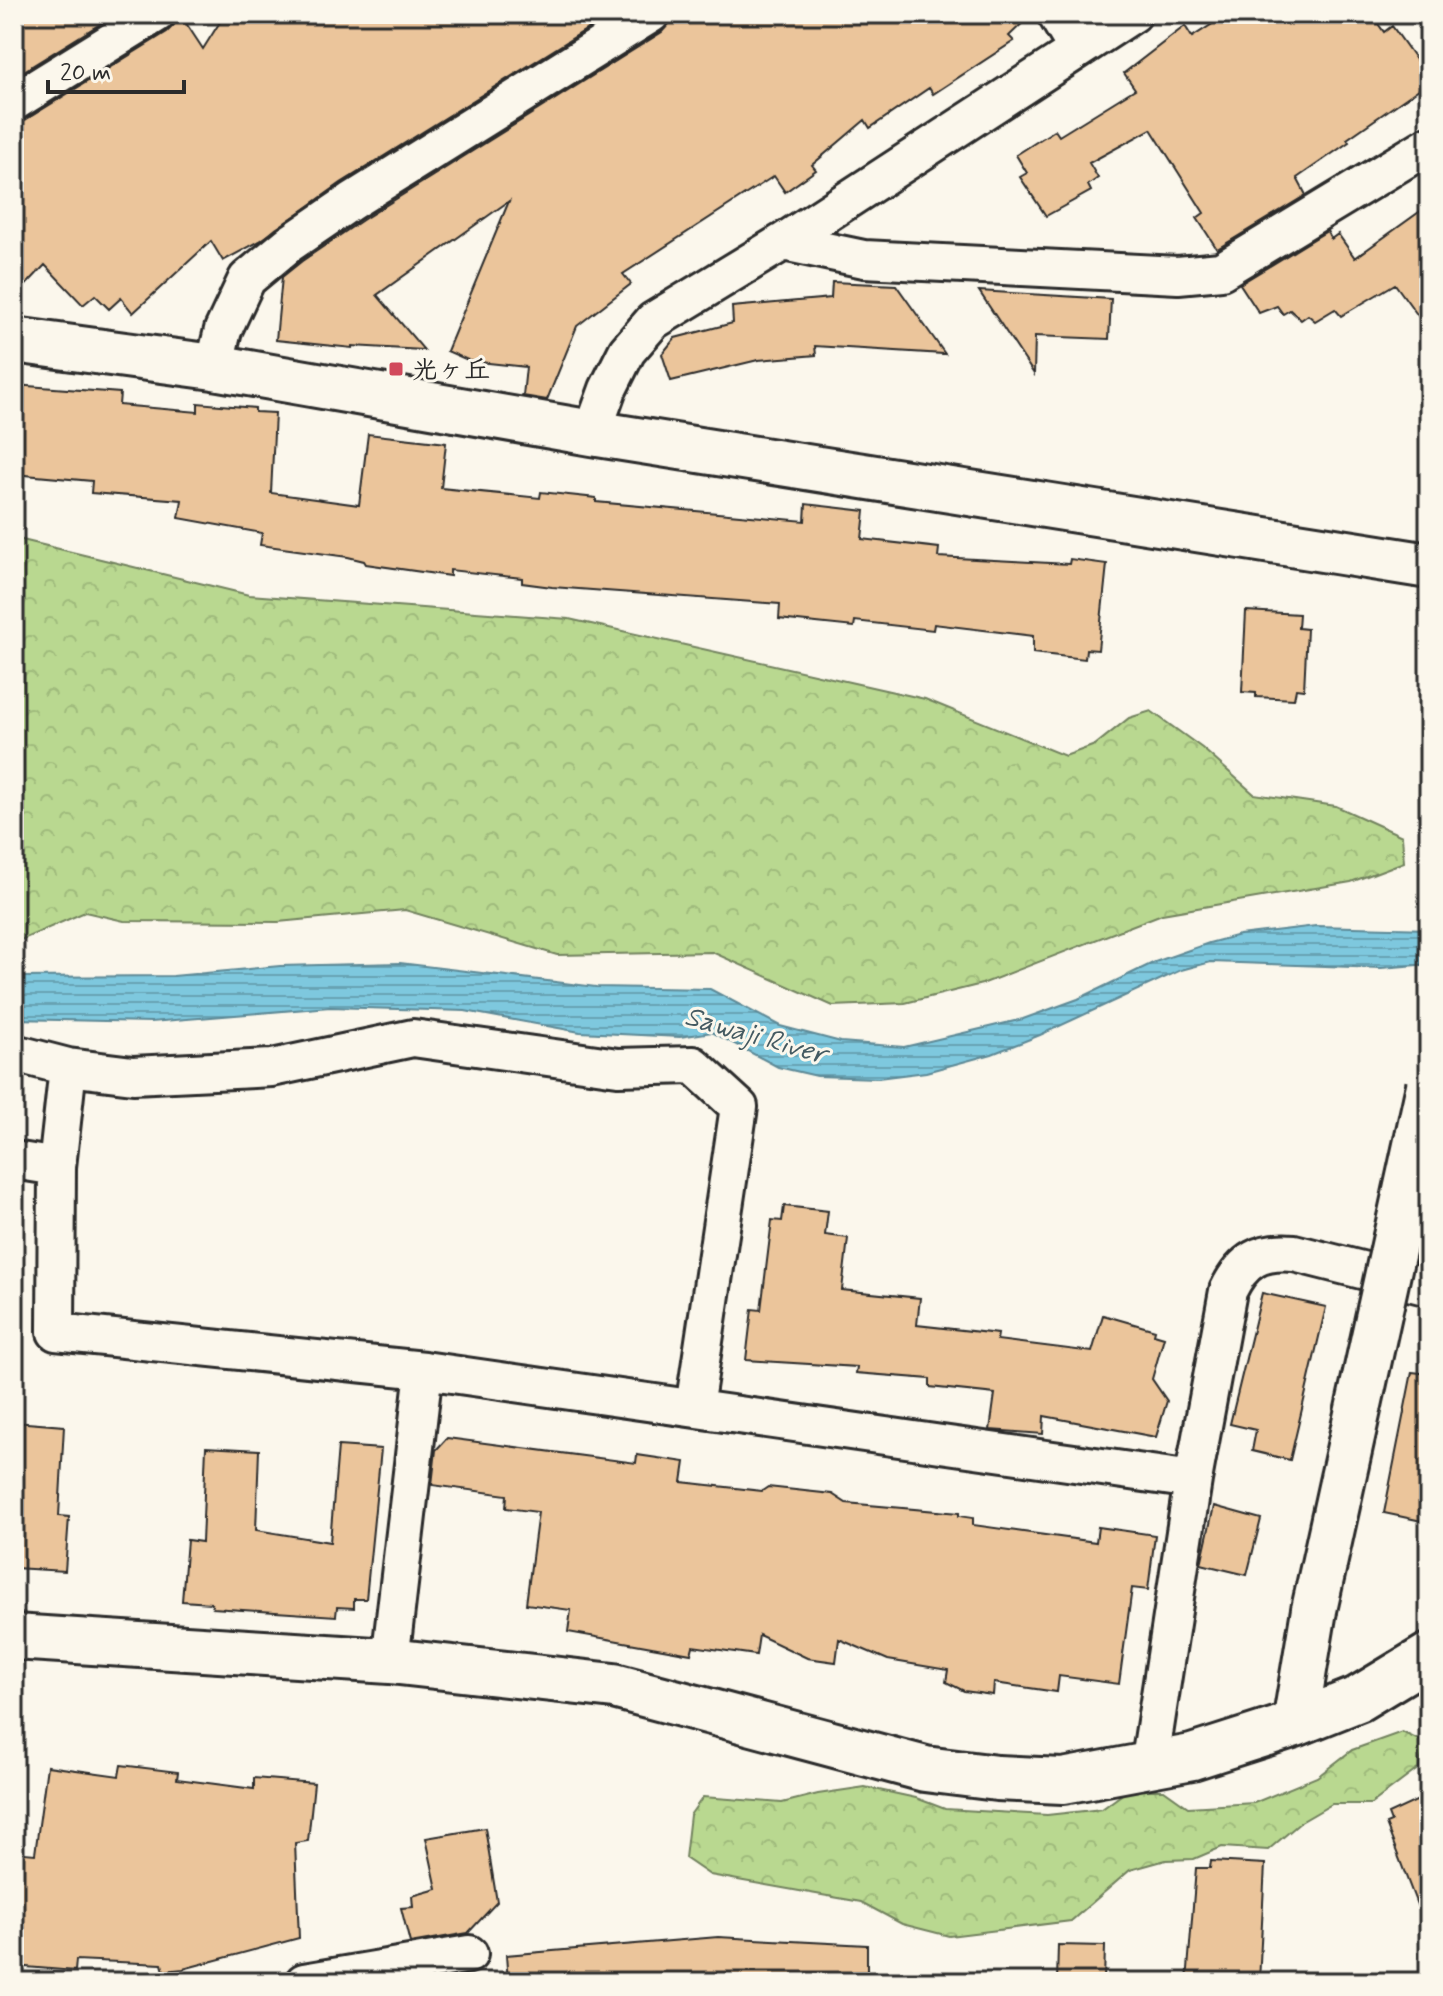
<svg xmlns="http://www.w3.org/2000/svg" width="1443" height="1996" font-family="Mynerve,'Klee One',sans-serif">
<defs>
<pattern id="forest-crowns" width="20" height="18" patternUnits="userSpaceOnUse" patternTransform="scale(2)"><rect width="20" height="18" fill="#b9d890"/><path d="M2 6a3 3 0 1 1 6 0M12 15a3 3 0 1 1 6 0" fill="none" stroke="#9fba7c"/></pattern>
<pattern id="water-rules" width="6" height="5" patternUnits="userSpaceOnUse" patternTransform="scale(2)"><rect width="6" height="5" fill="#7ec8de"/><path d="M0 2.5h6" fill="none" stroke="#67a3b4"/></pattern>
</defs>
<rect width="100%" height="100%" fill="#fbf7ec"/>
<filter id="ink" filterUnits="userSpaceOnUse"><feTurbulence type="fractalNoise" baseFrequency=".0125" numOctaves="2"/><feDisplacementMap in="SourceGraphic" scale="16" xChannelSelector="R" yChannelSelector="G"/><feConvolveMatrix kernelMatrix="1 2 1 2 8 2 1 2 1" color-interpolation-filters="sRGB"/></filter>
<g filter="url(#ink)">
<!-- forest -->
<path fill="url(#forest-crowns)" stroke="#72825e" stroke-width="2" d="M14,538L249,595L569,619L925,699L1065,756L1095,745L1129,718L1151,711L1202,748L1254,794L1336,806L1402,836L1404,862L1351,882L1162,914L982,984L905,1003L833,1006L712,952L557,955L405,910L278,922L124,921L85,912L14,943Z
M1402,1732L1425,1743L1419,1768L1371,1804H1332L1301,1822L1268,1850L1222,1847L1194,1859L1166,1860L1130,1870L1071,1921L949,1936L902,1924L861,1902L710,1875L685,1858L690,1815L703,1797L782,1803L818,1794L865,1787L916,1798L945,1809L1047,1815L1102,1809L1128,1790H1164L1188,1807L1254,1803L1317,1777L1352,1750Z"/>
<!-- water -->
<path fill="url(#water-rules)" stroke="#5d8996" stroke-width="2" d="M1316,926L1429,929V964L1381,968L1211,962L1181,970L1040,1035L992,1054L926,1072L878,1078L817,1076L778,1067L712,1032L680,1037L580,1032L465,1011L330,1007L151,1022L14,1019V977L173,976L280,966L400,963L596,987L710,989L780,1026L841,1042L904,1047L1023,1019L1078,999L1155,962L1209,943L1239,935Z"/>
<!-- building -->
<path fill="#ebc59b" stroke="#2b2b2b" stroke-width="2" d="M14,14H116L14,77Z
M177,14H180L203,49L225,14H611L341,183L260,241L223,261L211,241L133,313L121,298L109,309L95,295L83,305L45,265L14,298V123L25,120L167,32L174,25Z
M672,14H1032L1009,36L1014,41L933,94L929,88L870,128L865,120L812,165L816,170L785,192L774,176L623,274L631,284L577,326L547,400L523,396L526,367L470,361L447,351L509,201L377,295L424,350L352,346V348L276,340L282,277L302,261L364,219L662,32L669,24Z
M1228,14H1371L1384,32L1392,26L1429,78V82L1347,139L1349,142L1297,178L1306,195L1217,249L1197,218L1204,213L1151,129L1089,163L1098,178L1088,185L1091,191L1046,216L1020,177L1027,173L1016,155L1055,130L1059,136L1135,89L1124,73L1185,26L1192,37Z
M1429,205V331L1395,284L1341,316L1335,309L1315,321L1308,315L1301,320L1290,310L1283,314L1277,306L1259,313L1240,284L1327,231L1331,239L1338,234L1355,258Z
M832,282L896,285L945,354L815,346L816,355L758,360L671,381L662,354L675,338L733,323L732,307L831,298Z
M979,291L1111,299L1109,339L1035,336L1034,374Z
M14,385L120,393L119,405L198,412V403L255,408V412L275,413L271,493L359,505L368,434L446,443L441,488L540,498L541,492L596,498V502L805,521L806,504L865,511L862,539L939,548L938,557L1069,564L1070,559L1107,564L1098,650L1086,649L1085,659L1033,653V636L934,624L933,630L855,621L854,627L779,619L780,604L552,587L522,583V578L450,570V576L366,564L364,561L348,557L260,545L262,533L179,518L182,500L91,493L92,481L14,474Z
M1246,611L1299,614L1298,628L1307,629L1304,690L1296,689L1294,699L1256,697V693L1242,692Z
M784,1206L828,1211L825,1235L848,1238L842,1290L920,1298L917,1325L998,1334L997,1340L1092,1352L1103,1315L1155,1330L1154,1334L1164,1337L1152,1379L1167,1401L1156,1437L1044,1416L1043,1434L990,1430L995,1394L930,1387V1379L856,1373L857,1367L746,1360L752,1309L761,1310L772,1220L782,1221Z
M1262,1293L1326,1307L1290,1460L1252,1451L1256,1430L1230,1424Z
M1412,1372L1429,1374V1484L1422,1521L1384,1513Z
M14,1422L64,1426L59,1516L69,1517L65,1571L14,1568Z
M447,1438L636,1463L637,1455L685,1462L682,1482L762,1491L768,1487L832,1494L846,1503L959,1513V1516L973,1518V1525L1096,1542L1098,1527L1155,1535L1148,1590L1132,1588L1119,1684L1059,1676L1057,1692L994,1683L993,1695L964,1691L946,1682L948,1670L888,1660L839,1639L836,1662L807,1658L759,1635L756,1655L693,1646L691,1654L568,1632L571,1610L526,1604L538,1512L506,1508L507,1495L432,1485L436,1450Z
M338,1446L381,1449L366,1599H354V1608L337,1607L336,1616L213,1608L211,1603L182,1601L187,1540L202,1542L206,1447L259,1450L256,1530L330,1542Z
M1214,1506L1261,1519L1247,1575L1201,1564Z
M121,1765L178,1772L177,1779L254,1789V1778L314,1783L308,1841L295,1843L299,1938L183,1969L164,1971L162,1964L76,1960L75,1971L14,1966V1852L35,1854L47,1766L119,1776Z
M1429,1795V1928H1426L1386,1824L1391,1822L1388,1814Z
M485,1828L497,1902L468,1933L410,1943L401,1908L413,1907L412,1896L437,1889L426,1838Z
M1211,1861L1265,1864L1259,1982H1187L1196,1868H1210Z
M718,1937L867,1945V1982H508L506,1955Z
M1058,1945L1105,1946L1104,1982H1057Z"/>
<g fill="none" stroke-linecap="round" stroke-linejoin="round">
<!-- street casing -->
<g stroke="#2b2b2b" stroke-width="42">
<path id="street" d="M1056,14L1077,49
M14,102L156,14
M783,242L864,259L1178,275L1221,271L1429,145
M214,367L223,330L247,279L289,244L352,201L651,14
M592,433L608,389L627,351L653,321L783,242L1133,14
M14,1053L68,1067L133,1075L272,1068L413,1038L618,1067L693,1065L739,1107L694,1408
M68,1067L57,1167L56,1332L424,1370L1193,1480
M14,1160L57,1167
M390,1661L424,1370
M1149,1767L1193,1480L1228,1291C1243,1260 1260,1250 1294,1253L1429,1287
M304,1982L469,1954"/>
</g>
<!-- secondary casing -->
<g stroke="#2b2b2b" stroke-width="50">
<path id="secondary" d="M14,340L214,367L592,433L1429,566
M14,1637L390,1661L614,1686L925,1769L997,1778L1063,1781L1192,1757L1295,1724L1358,1699L1429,1656
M1295,1724L1314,1610"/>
</g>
<!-- street -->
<use href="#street" stroke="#fbf7ec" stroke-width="36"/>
<!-- secondary -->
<use href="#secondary" stroke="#fbf7ec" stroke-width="44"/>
<!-- secondary-bridge casing -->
<g stroke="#2b2b2b" stroke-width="50" stroke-linecap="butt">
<path id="secondary-bridge" d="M1314,1610L1429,1086"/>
</g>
<!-- secondary-bridge -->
<use href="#secondary-bridge" stroke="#fbf7ec" stroke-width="44"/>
</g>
</g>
<!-- markers -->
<rect fill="#d1495b" stroke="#fbf7ec" stroke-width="3" x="388" y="361" width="16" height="16" rx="4"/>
<g text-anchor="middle" stroke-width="6" stroke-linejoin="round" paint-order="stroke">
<!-- poi labels -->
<g font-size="26" font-weight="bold" fill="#2b2b2b" stroke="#fbf7ec" text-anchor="start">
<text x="412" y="378">光ヶ丘</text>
</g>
<!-- water labels -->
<g font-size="28" font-style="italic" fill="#445a61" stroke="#fbf7ec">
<text transform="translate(756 1034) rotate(16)" y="10">Sawaji River</text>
</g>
</g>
<!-- margin -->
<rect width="1443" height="1996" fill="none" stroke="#fbf7ec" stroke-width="48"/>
<rect x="24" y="24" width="1395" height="1948" fill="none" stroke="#2b2b2b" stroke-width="3" filter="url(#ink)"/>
<!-- scale -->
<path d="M48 80v12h136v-12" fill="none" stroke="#2b2b2b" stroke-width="4"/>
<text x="60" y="80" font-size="24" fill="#2b2b2b" stroke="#fbf7ec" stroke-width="6" paint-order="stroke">20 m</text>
</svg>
